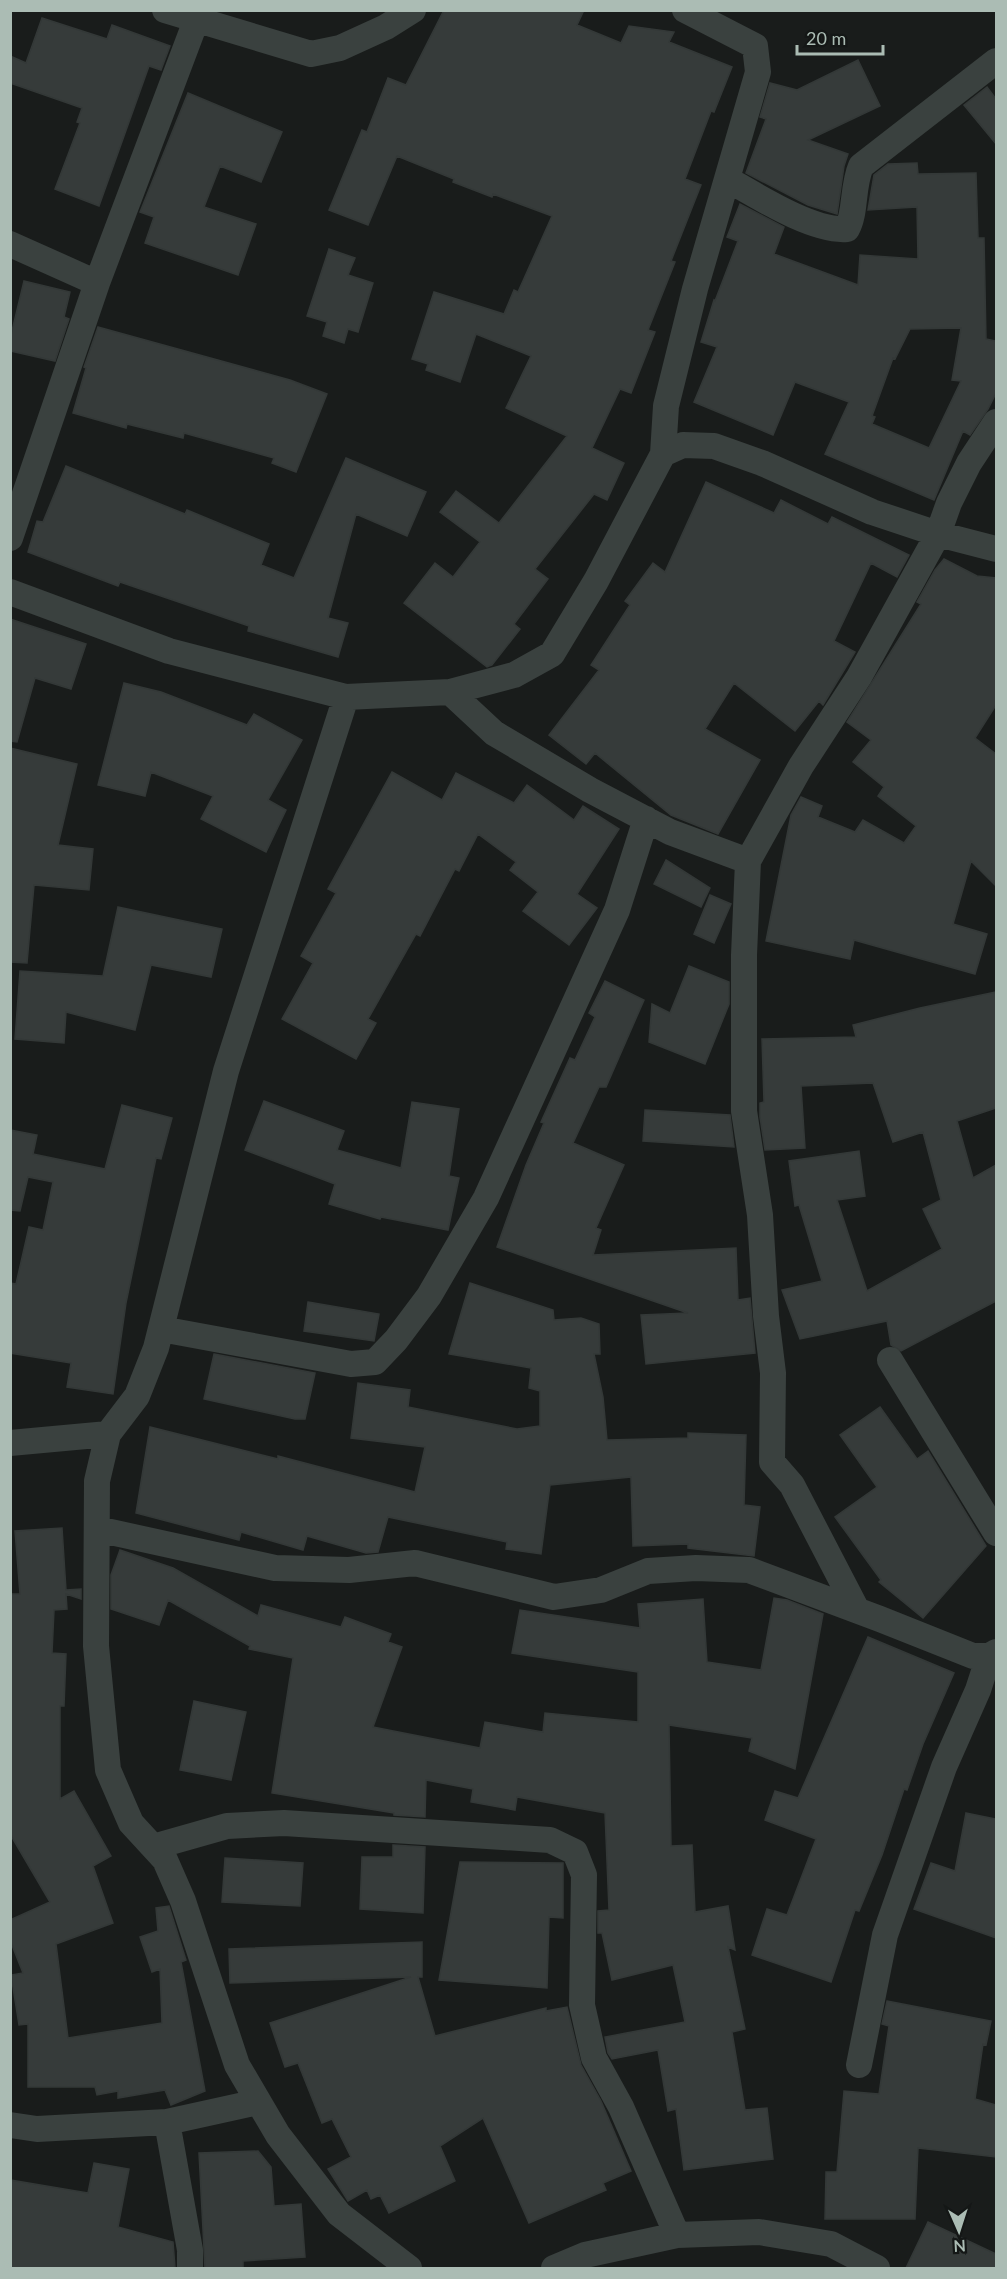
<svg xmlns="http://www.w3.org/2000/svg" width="1007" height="2279" font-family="Lato,sans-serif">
<rect width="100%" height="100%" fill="#191c1b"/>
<!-- building -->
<path fill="#363b3a" stroke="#333837" stroke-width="1.5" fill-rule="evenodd" d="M444,10H584L577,25L621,43L629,26L674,32L669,42L732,67L714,112L711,111L685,179L701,185L671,261L675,262L648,330L655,332L631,393L620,389L592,448L624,463L607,500L594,494L535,569L548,579L514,624L520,629L492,665L487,667L404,603L435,563L453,577L480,542L440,512L456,491L499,523L567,436L506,408L531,356L476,334L460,382L426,370L428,364L412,359L434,292L504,314L514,290L518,292L552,216L493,194L492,197L453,182L454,179L397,156L368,225L329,210L362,130L367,132L388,78L406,85Z
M42,18L107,39L112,25L170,46L161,70L149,66L99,206L55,189L80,123L77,122L82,108L10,83V56L26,63Z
M858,60L880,106L808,140L848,154L844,166L837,214L808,205L746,173L766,119L760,117L770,83L797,90Z
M987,87L996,99V144L964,105Z
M188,93L282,132L261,182L220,166L204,207L256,224L238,275L145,243L154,217L140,212Z
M917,163L918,174L976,173L978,238H984L986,339L996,341V393L988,409L970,435L963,431L934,500L825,454L849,402L795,382L773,435L694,402L717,347L701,342L714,300L715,301L738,241L727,237L740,204L784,227L774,254L858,285L860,255L918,259L917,207L868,210L874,175L888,164ZM961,328L952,380L961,381L929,448L872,424L875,417L872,416L893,358L895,359L910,329Z
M329,249L355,258L348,275L373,283L358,332L348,329L344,343L323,336L327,322L307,316Z
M24,281L70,292L64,317L69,319L55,361L10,351V339Z
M98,327L290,380L327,394L296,472L272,463L274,458L184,433L183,438L127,424L126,428L73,413L86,368L84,367Z
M346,458L426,492L407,536L356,514L328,618L348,623L338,657L248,631L249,626L120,582L118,586L28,552L37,521L43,522L66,466L185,514L187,510L269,544L261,565L294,578Z
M706,482L774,513L781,500L828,524L832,517L909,555L897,577L871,563L834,641L855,652L823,705L819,701L795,731L734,683L705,729L760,760L718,834L671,815L595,753L586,764L549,735L599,670L591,665L630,605L625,601L653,563L665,572Z
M944,559L977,576L996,578V705L975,738L996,754V886L971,861L953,924L987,934L975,974L854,940L850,959L766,941L791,815L801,797L822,806L818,817L855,832L863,820L904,843L916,826L878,796L884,787L853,762L871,740L847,722L921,604L917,602L935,570Z
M10,619L86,644L71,689L35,678L17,742L10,741Z
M124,683L161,692L247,725L254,714L302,740L268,800L286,810L266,852L201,819L213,796L151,772L145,796L98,785Z
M10,748L77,764L58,845L93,849L89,890L34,885L27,963L10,962Z
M392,772L442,800L456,773L514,803L527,785L574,820L583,806L619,829L577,894L597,908L569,945L523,911L538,892L510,870L516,862L478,834L459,871L455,869L420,936L416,934L368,1019L376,1023L356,1059L282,1019L313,963L301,956L336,893L328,889Z
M666,860L710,888L701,907L654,884Z
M710,895L731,904L714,943L694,934Z
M118,907L222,929L211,977L151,965L135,1030L66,1012L64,1043L15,1039L20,971L103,976Z
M689,966L729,982V1004L705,1064L649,1042L652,1004L670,1013Z
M605,981L644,1000L606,1087H599L573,1143L624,1165L596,1228L601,1230L593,1255L736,1248L738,1300L750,1298L755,1353L646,1364L641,1315L688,1313L497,1247L526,1165L544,1123L541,1122L570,1058L575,1060L595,1017L589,1013Z
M996,992V1108L957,1121L973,1178L996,1165V1301L901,1351L891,1345L887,1321L800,1339L782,1290L822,1281L799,1205L795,1206L789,1161L859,1151L865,1196L837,1200L867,1291L942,1249L923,1209L941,1200L923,1132L893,1142L873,1083L801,1086L805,1148L765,1150L760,1117V1103L764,1102L762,1039L856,1037L853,1025L920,1008Z
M264,1101L344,1131L337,1150L401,1168L412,1102L459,1109L449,1176L459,1178L448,1230L381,1217L380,1219L329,1204L335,1184L245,1150Z
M122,1105L172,1118L161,1159L156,1158L126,1303L113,1394L67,1387L71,1363L10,1353V1283L16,1284L29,1227L43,1230L53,1182L28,1177L20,1211L10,1210V1130L37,1135L33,1154L105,1169Z
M645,1110L730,1115L734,1147L643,1141Z
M470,1283L553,1310L554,1320L581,1318L599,1324L600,1354H594L603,1397L607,1440L688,1438V1433L746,1435L744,1505L760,1507L754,1556L688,1548V1544L633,1546L631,1477L550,1485L541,1554L506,1549L507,1542L388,1517L378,1552L366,1553L307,1536L303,1550L241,1532L239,1540L136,1513L150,1427L278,1459V1456L415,1492L425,1447L351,1438L358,1383L410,1390L408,1407L517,1429L540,1426V1391L529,1388L531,1368L449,1354Z
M308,1302L379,1314L374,1341L304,1331Z
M214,1354L315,1373L305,1419H295L204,1399Z
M880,1407L917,1459L928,1451L986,1546L923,1618L879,1582L881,1580L835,1517L877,1487L840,1435Z
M62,1528L66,1590L81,1589V1599L66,1594L67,1609L54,1610L52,1653L66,1654L64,1706H60V1799L74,1791L111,1856L93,1866L113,1923L56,1944L68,2038L162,2023L160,1969L152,1972L140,1937L158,1931L156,1908L169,1906L186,1960L181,1962L205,2091L171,2105L165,2090L118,2098V2091L97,2095L95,2087H28V2024L19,2025L11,1975L23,1973L10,1940V1920L50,1902L10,1834V1594H20L15,1531Z
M120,1550L173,1568L258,1616L261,1605L341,1627L345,1617L391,1634L388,1642L402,1647L373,1727L480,1748L485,1722L543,1732L545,1713L638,1722V1672L512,1653L520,1610L640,1628L638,1604L703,1599L707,1662L761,1670L774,1598L787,1600L823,1614L795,1769L749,1751L752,1738L669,1725L671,1846L692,1845L695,1912L728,1906L735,1950L728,1947L745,2029L732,2032L745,2110L767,2108L773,2159L684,2170L676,2109L668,2111L658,2050L612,2059L608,2053L605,2037L685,2022L673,1965L612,1980L602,1933H598V1911L609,1910L605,1813L517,1797L515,1810L471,1802L473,1789L426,1780L425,1817L394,1815V1813L272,1793L293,1658L249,1649L250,1646L168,1600L159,1625L111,1609V1575Z
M868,1637L954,1673L923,1744L907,1790L904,1789L882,1855L859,1911L855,1910L831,1982L752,1955L767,1909L787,1915L816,1839L765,1820L775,1791L798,1798Z
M194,1701L246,1712L231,1780L180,1770Z
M966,1813L996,1819V1938L914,1909L931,1863L955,1871Z
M393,1845L425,1847L423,1913L360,1909L362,1857H393Z
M225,1858L303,1863L300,1906L222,1902Z
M460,1862L563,1863V1918L549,1917L547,1988L439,1980Z
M422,1942V1977H418L435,2036L546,2008V2011L567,2007L581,2065L601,2101L631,2171L603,2183L606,2190L529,2223L483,2118L440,2146L455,2181L389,2213L380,2195L371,2199L367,2190L348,2201L328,2169L351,2157L332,2119L322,2123L298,2063L285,2067L270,2023L411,1977L230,1983L229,1949Z
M887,2001L991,2021L986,2045L983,2044L975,2099L996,2105V2157L918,2148L915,2219H825L826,2172H837L844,2091L879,2094L889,2026L882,2024Z
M258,2151L271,2167L274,2206L301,2204L305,2257L243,2261V2268H205L199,2153Z
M94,2163L129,2169L118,2227L173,2242L175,2268H10V2180L88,2193Z
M928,2222L996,2254V2268H906Z"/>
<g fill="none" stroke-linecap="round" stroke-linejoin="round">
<!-- minor -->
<path stroke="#3a413f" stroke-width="26" d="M165,10L311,54L340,48L386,27L413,10
M727,179C757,196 813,232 847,229C856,213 852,187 861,166L996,61
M10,244L97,283
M663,454L666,406L695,289L758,72L755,46L685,10
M10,538L97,283L200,10
M10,592L169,651L346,697L450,692L514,675L552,654L596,581L663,454L683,445L714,446L762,463L872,512L938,534L996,549
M450,692L494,733L590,790L670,832L748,861
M346,697L226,1071L156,1348L137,1396L108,1434L97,1481L96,1646L108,1770L131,1823L165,1860L183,1901L237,2065L278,2135L339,2214L409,2268
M161,1329L351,1364L375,1362L396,1340L429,1296L486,1198L617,910L646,819
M890,1360L996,1533
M10,1443L108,1434
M97,1529L275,1568L349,1570L415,1563L554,1597L601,1590L648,1571L696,1568L749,1570L880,1619L973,1656H989L996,1652
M857,1610L792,1485L772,1462L773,1373L766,1316L760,1215L744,1111V955L748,861L801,766L859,677L938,534L949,503L969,463L996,422
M153,1847L227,1826L284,1823L550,1840L575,1852L584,1875L582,2005L594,2058L621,2107L677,2235
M859,2065L885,1935L944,1767L978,1690L989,1656
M167,2122L190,2250V2268
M10,2125L37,2129L167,2122L258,2102
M554,2268L585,2255L677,2235L759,2232L831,2244L877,2268"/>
</g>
<!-- border -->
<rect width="1007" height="2279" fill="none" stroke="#abbcb4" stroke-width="24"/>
<!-- north arrow -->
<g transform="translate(959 2231) rotate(177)" stroke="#141716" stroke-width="4.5" paint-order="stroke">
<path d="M0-4.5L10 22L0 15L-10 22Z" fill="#abbcb4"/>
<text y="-9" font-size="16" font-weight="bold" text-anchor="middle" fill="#abbcb4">N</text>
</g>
<!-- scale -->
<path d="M797 45v9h86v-9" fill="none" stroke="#abbcb4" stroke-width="3"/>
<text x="806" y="45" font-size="18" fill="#abbcb4" stroke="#141716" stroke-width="4.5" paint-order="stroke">20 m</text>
</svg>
